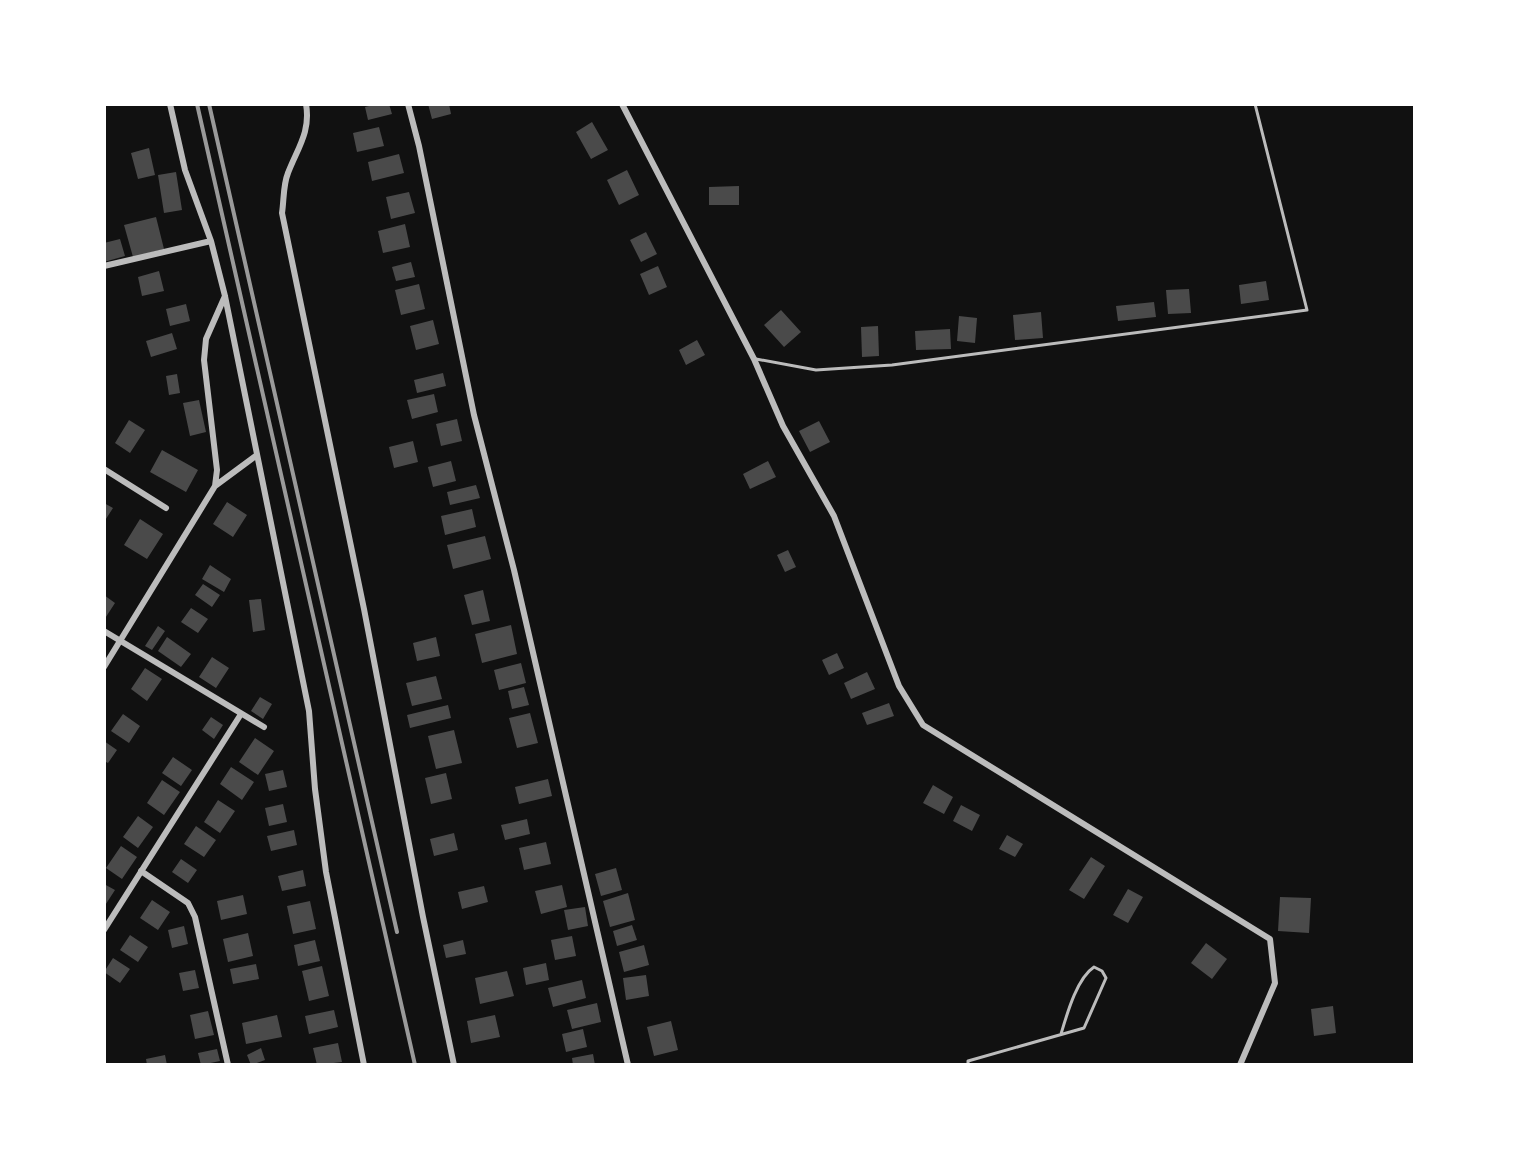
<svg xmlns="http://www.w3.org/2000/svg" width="1519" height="1169" font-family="Roboto,sans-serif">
<rect width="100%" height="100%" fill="#111"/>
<!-- building -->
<path fill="#4a4a4a" d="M377,104H389L392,114L368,120L365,107Z
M428,104H449L451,114L432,119Z
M592,122L608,150L591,159L576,132Z
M379,127L384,146L357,152L353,133Z
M149,148L155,175L138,179L131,153Z
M399,154L404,173L372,181L368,162Z
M627,170L639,195L619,205L607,180Z
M176,172L182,210L164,213L158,175Z
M739,186V205H709V187Z
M409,192L415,213L391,219L386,197Z
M156,217L164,249L133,257L124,225Z
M405,224L410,247L383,253L378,231Z
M646,232L657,254L641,262L630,240Z
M120,239L125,256L104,262V243Z
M411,262L415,277L396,281L392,267Z
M658,266L667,287L649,295L640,274Z
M159,271L164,291L142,296L138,277Z
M1266,281L1269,300L1241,304L1239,285Z
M419,284L425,309L401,315L395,290Z
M1189,289L1191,313L1168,314L1166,290Z
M1154,302L1156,317L1118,321L1116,306Z
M186,304L190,321L170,326L166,309Z
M781,310L801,332L784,347L764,325Z
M1041,312L1043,338L1015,340L1013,315Z
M959,316L977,318L975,343L957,341Z
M433,320L439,344L416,350L410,326Z
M878,326L879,356L862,357L861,327Z
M950,329L951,349L916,350L915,331Z
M172,333L177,349L151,357L146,341Z
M697,340L705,355L686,365L679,350Z
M443,373L446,386L417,393L414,380Z
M177,374L180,393L169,395L166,376Z
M434,394L438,412L412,419L407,400Z
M199,400L206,432L190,436L183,403Z
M457,419L462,441L441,446L436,424Z
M129,420L145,430L130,453L115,443Z
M819,421L830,442L810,452L799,431Z
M413,441L418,462L394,468L389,447Z
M162,450L198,470L186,492L150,472Z
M451,461L456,481L433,487L428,467Z
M768,461L776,477L750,489L743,474Z
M476,485L480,498L450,505L447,492Z
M227,502L247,515L233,537L213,524Z
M104,503L113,508L104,522Z
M472,509L476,527L445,535L441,516Z
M140,519L163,534L147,559L124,545Z
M485,536L491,559L453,569L447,545Z
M788,550L796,567L785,572L777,555Z
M210,565L231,579L224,592L202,579Z
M203,584L220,595L212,607L195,595Z
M483,590L490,621L472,625L464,595Z
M104,595L115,603L104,620Z
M261,599L265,630L253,632L249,600Z
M191,608L208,619L198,633L181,622Z
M511,625L517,654L482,663L475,634Z
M158,626L165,631L152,650L145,646Z
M167,637L191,654L181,667L158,651Z
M436,637L440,656L417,661L413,643Z
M837,653L844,668L829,675L822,660Z
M212,657L229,668L216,688L199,677Z
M521,663L526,683L499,690L494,670Z
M145,668L162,679L147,701L131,689Z
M867,672L875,689L851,699L844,683Z
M436,676L442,699L412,706L406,683Z
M524,687L529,705L512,709L508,691Z
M260,697L272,704L263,719L251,711Z
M889,703L894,716L867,725L862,713Z
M448,705L451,718L410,728L407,715Z
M530,713L538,743L517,748L509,718Z
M123,714L140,726L129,743L111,731Z
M211,717L223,725L214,739L202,730Z
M454,730L462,763L436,769L428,736Z
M255,738L274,751L258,775L239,762Z
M104,741L117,750L108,763L104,761Z
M173,757L192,770L181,786L162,773Z
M231,767L254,782L242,800L220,784Z
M283,770L287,787L269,791L265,774Z
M446,773L452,799L431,804L425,778Z
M548,779L552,796L519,804L515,787Z
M162,780L180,792L164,815L147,803Z
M933,785L953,797L944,814L923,803Z
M218,800L235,811L220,833L204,822Z
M283,804L287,822L269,826L265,808Z
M961,805L980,815L972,831L953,821Z
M138,816L153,827L138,848L123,837Z
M527,819L530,834L505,840L501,825Z
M196,826L216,840L204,857L184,844Z
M294,830L297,845L271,851L267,836Z
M454,833L458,850L434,856L430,839Z
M1007,835L1023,844L1015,857L999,849Z
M546,842L551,864L524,870L519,848Z
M121,846L137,857L122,879L106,868Z
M1091,857L1105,866L1084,899L1069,890Z
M181,859L197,870L188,883L172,872Z
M616,868L622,890L601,896L595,874Z
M303,870L306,886L282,891L278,876Z
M104,884L115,890L104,907Z
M562,885L567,907L541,914L535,891Z
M484,886L488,902L462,909L458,892Z
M1128,889L1143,897L1128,923L1113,915Z
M628,893L635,920L610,927L603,901Z
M243,895L247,914L221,920L217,901Z
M1280,897L1311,898L1309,933L1278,931Z
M152,900L170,912L158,930L140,918Z
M310,901L316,929L293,934L287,906Z
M585,907L588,926L568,930L564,910Z
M632,925L637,940L617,946L613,931Z
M184,926L188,944L172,948L168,930Z
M248,933L253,956L228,962L223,939Z
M130,935L148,947L138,962L120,950Z
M572,936L576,956L555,960L551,940Z
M315,940L320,961L298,966L294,945Z
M463,940L466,954L446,958L443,945Z
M1206,943L1227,959L1212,979L1191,963Z
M644,945L649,965L624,972L619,952Z
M113,958L130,969L120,983L104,972Z
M546,963L549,980L526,985L523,968Z
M256,964L259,979L233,984L230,969Z
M322,966L329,996L309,1001L302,971Z
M195,970L199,988L183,991L179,973Z
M507,971L514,996L480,1004L475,978Z
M646,975L649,996L626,1000L623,978Z
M582,980L586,998L553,1007L548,988Z
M597,1003L601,1022L572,1029L567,1010Z
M1333,1006L1336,1033L1314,1036L1311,1009Z
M334,1010L338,1027L309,1034L305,1016Z
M208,1011L214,1035L195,1039L190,1015Z
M277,1015L282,1037L246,1044L242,1023Z
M495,1015L500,1037L471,1043L467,1021Z
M671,1021L678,1050L654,1056L647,1027Z
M583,1029L587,1047L566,1052L562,1034Z
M338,1043L342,1062L317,1065L313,1048Z
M261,1048L265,1060L251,1065L247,1055Z
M217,1049L220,1061L201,1065L198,1053Z
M593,1054L595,1065H573L572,1058Z
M165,1055L167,1065H147L146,1059Z"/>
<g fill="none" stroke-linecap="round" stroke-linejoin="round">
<!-- service -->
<path stroke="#bcbcbc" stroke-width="3" d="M756,359L816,370L892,365L1307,310L1255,104
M968,1065V1061L1084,1028L1106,978L1102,971L1094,967C1077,978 1067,1014 1061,1034"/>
<!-- minor -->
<path stroke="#bcbcbc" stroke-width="6" d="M170,104L185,170L211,241L225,296L309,711L315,789L326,872L364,1065
M306,104C311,132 297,149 288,173C283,185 284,200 282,213L364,609L423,917L454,1065
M408,104L419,146L474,415L514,570L628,1065
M622,104L754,359L783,426L834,516L899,686L923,725L1270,939L1275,983L1240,1065
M104,266L211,241
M104,469L166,508
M215,486L217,470L204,360L206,339L225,296
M104,631L264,727
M104,667L215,486L257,455
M141,871L188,903L195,917L228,1065
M104,930L241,714"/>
<!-- rail -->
<path stroke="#9a9a9a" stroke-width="4" d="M197,104L415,1065
M209,104L397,932"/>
</g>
<!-- border -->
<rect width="1519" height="1169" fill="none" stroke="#ffffff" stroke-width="212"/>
</svg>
